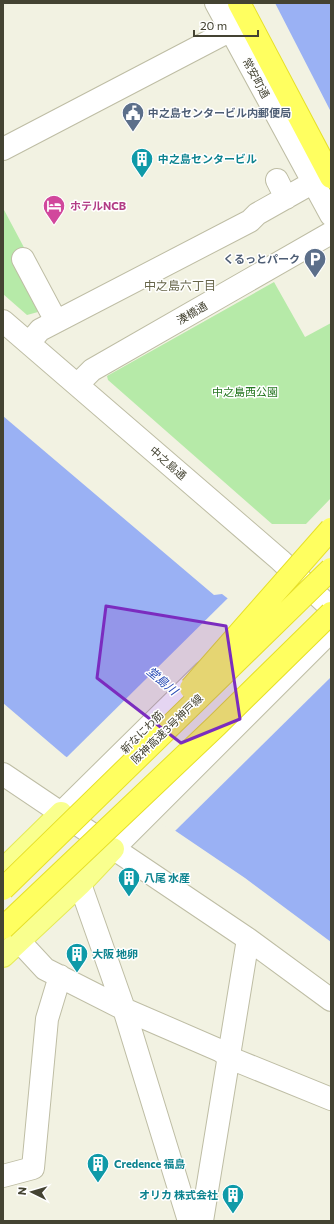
<svg xmlns="http://www.w3.org/2000/svg" width="334" height="1224" font-family="Commissioner,'Noto Sans JP',sans-serif">
<rect width="100%" height="100%" fill="#f2f2e2"/>
<!-- green -->
<path fill="#b6eaa8" d="M3,208L28,255L41,307L38,312L27,315L3,294Z
M274,282L305,337L331,323V498L306,524H272L108,380L107,376Z"/>
<!-- water -->
<path fill="#9ab1f4" d="M275,3H331V112Z
M3,416L214,595L222,594L331,678V942L245,878L65,756L3,703Z"/>
<!-- pier -->
<path fill="#f2f2e2" d="M229,597L331,677L174,832L65,759Z"/>
<g fill="none" stroke-linecap="round" stroke-linejoin="round">
<!-- minor casing -->
<g stroke="#bebda4" stroke-width="24">
<path id="minor" d="M216,3L331,215
M3,149L231,30
M277,180L286,198
M23,259L56,321
M3,321L280,560L331,608
M29,343L40,330L250,221L257,214L312,183
M78,384L92,370L331,233
M3,774L248,939L331,1000
M61,813L204,672
M113,849L331,631
M80,884L124,1009L189,1221
M19,941L45,969L124,1009L221,1051L230,1058L331,1099
M3,1176L33,1168L47,1019L60,976
M202,1221L248,939"/>
</g>
<!-- major casing -->
<g stroke="#e5ea58" stroke-width="24">
<path id="major" d="M3,870L61,813
M3,956L80,884L113,849"/>
</g>
<!-- highway casing -->
<g stroke="#e6e029" stroke-width="24">
<path id="highway" d="M239,3L331,177"/>
</g>
<!-- minor -->
<use href="#minor" stroke="#fff" stroke-width="22"/>
<!-- major -->
<use href="#major" stroke="#f9ff8e" stroke-width="22"/>
<!-- highway -->
<use href="#highway" stroke="#ffff60" stroke-width="22"/>
<!-- highway-bridge casing -->
<g stroke="#e6e029" stroke-width="24" stroke-linecap="butt">
<path id="highway-bridge" d="M191,688L331,529
M3,889L331,569
M3,928L216,726L331,613"/>
</g>
<!-- highway-bridge -->
<use href="#highway-bridge" stroke="#ffff60" stroke-width="22"/>
</g>
<!-- marked area -->
<path fill="#7b2cbf" fill-opacity="0.2" stroke="#7b2cbf" stroke-width="3" stroke-linejoin="round" d="M106,606L226,626L240,719L181,743L97,678Z"/>
<!-- icons -->
<defs>
<g id="civic-pin" transform="scale(1.15)"><path d="M0 17L-7.5 6A9.5 9.5 0 1 1 7.5 6Z" fill="#5c6f8a" stroke="#fff"/><path d="M-.6-6.5H3V-4.5H.6V-3L4-1V1h2V6H-6V1h2V-1L-.6-3ZM-1.2 2.5V6h2.4V2.5Z" fill="#fff"/></g>
<g id="building-pin" transform="scale(1.15)"><path d="M0 17L-7.5 6A9.5 9.5 0 1 1 7.5 6Z" fill="#0f9aa8" stroke="#fff"/><path d="M-4-6H4V6H1V3H-1V6H-4ZM-2.5-4.3h1.7v1.8h-1.7ZM.8-4.3h1.7v1.8H.8ZM-2.5-1h1.7V.8h-1.7ZM.8-1h1.7V.8H.8Z" fill="#fff"/></g>
<g id="hotel-pin" transform="scale(1.15)"><path d="M0 17L-7.5 6A9.5 9.5 0 1 1 7.5 6Z" fill="#d1479c" stroke="#fff"/><path d="M-6-4.5h1.5V1H6V5H4.5V3h-9V5H-6ZM-4 0a1.8 1.8 0 1 1 3.6 0ZM.5 0V-2.5h3Q6-2.5 6 0Z" fill="#fff"/></g>
<g id="parking-pin" transform="scale(1.15)"><path d="M0 17L-7.5 6A9.5 9.5 0 1 1 7.5 6Z" fill="#5c6f8a" stroke="#fff"/><path d="M-3.5-5.5H1a3.5 3.5 0 0 1 0 7H-1V5.5H-3.5ZM-1-3.4V-.6H.8a1.4 1.4 0 0 0 0-2.8Z" fill="#fff"/></g>
</defs>
<g fill-rule="evenodd">
<use href="#civic-pin" x="133" y="113"/>
<use href="#building-pin" x="142" y="159"/>
<use href="#hotel-pin" x="54" y="206"/>
<use href="#parking-pin" x="315" y="259"/>
<use href="#building-pin" x="129" y="878"/>
<use href="#building-pin" x="77" y="954"/>
<use href="#building-pin" x="98" y="1164"/>
<use href="#building-pin" x="233" y="1195"/>
</g>
<g text-anchor="middle" stroke-width="3" stroke-linejoin="round" paint-order="stroke">
<!-- street labels -->
<g font-size="11" fill="#444332" stroke="#fff">
<text transform="translate(256 78) rotate(62)" y="4">常安町通</text>
<text transform="translate(192 313) rotate(-30)" y="4">湊橋通</text>
<text transform="translate(168 463) rotate(41)" y="4">中之島通</text>
<text transform="translate(167 729) rotate(-44)" y="4">阪神高速3号神戸線</text>
<text transform="translate(142 732) rotate(-45)" y="4">新なにわ筋</text>
</g>
<!-- service labels -->
<g font-size="11" font-weight="bold" fill="#4e5e75" stroke="#fff" text-anchor="start">
<text x="148" y="117">中之島センタービル内郵便局</text>
<text x="300" y="263" text-anchor="end">くるっとパーク</text>
</g>
<!-- culture labels -->
<g font-size="11" font-weight="bold" fill="#0d838f" stroke="#fff" text-anchor="start">
<text x="158" y="163">中之島センタービル</text>
<text x="144" y="882">八尾 水産</text>
<text x="92" y="958">大阪 地卵</text>
<text x="114" y="1168">Credence 福島</text>
<text x="218" y="1199" text-anchor="end">オリカ 株式会社</text>
</g>
<!-- hotel labels -->
<g font-size="11" font-weight="bold" fill="#b23c85" stroke="#fff" text-anchor="start">
<text x="70" y="210">ホテルNCB</text>
</g>
<!-- park labels -->
<g font-size="11" fill="#277823" stroke="#fff">
<text x="245" y="396">中之島西公園</text>
</g>
<!-- neighbourhood labels -->
<g font-size="12" fill="#676549" stroke="#fff">
<text x="180" y="290">中之島六丁目</text>
</g>
<!-- water labels -->
<g font-size="12" font-style="italic" fill="#2649b5" stroke="#fff">
<text transform="translate(162 681) rotate(40)" y="4">堂島川</text>
</g>
</g>
<!-- border -->
<rect width="334" height="1224" fill="none" stroke="#444332" stroke-width="8"/>
<!-- north arrow -->
<g transform="translate(32 1192) rotate(275)" stroke="#ffffff" stroke-width="3" paint-order="stroke">
<path d="M0-3L7 15L0 10L-7 15Z" fill="#444332"/>
<text y="-6" font-size="11" font-weight="bold" text-anchor="middle" fill="#444332">N</text>
</g>
<!-- scale -->
<path d="M194 30v6h64v-6" fill="none" stroke="#444332" stroke-width="2"/>
<text x="200" y="30" font-size="12" fill="#444332" stroke="#ffffff" stroke-width="3" paint-order="stroke">20 m</text>
</svg>
